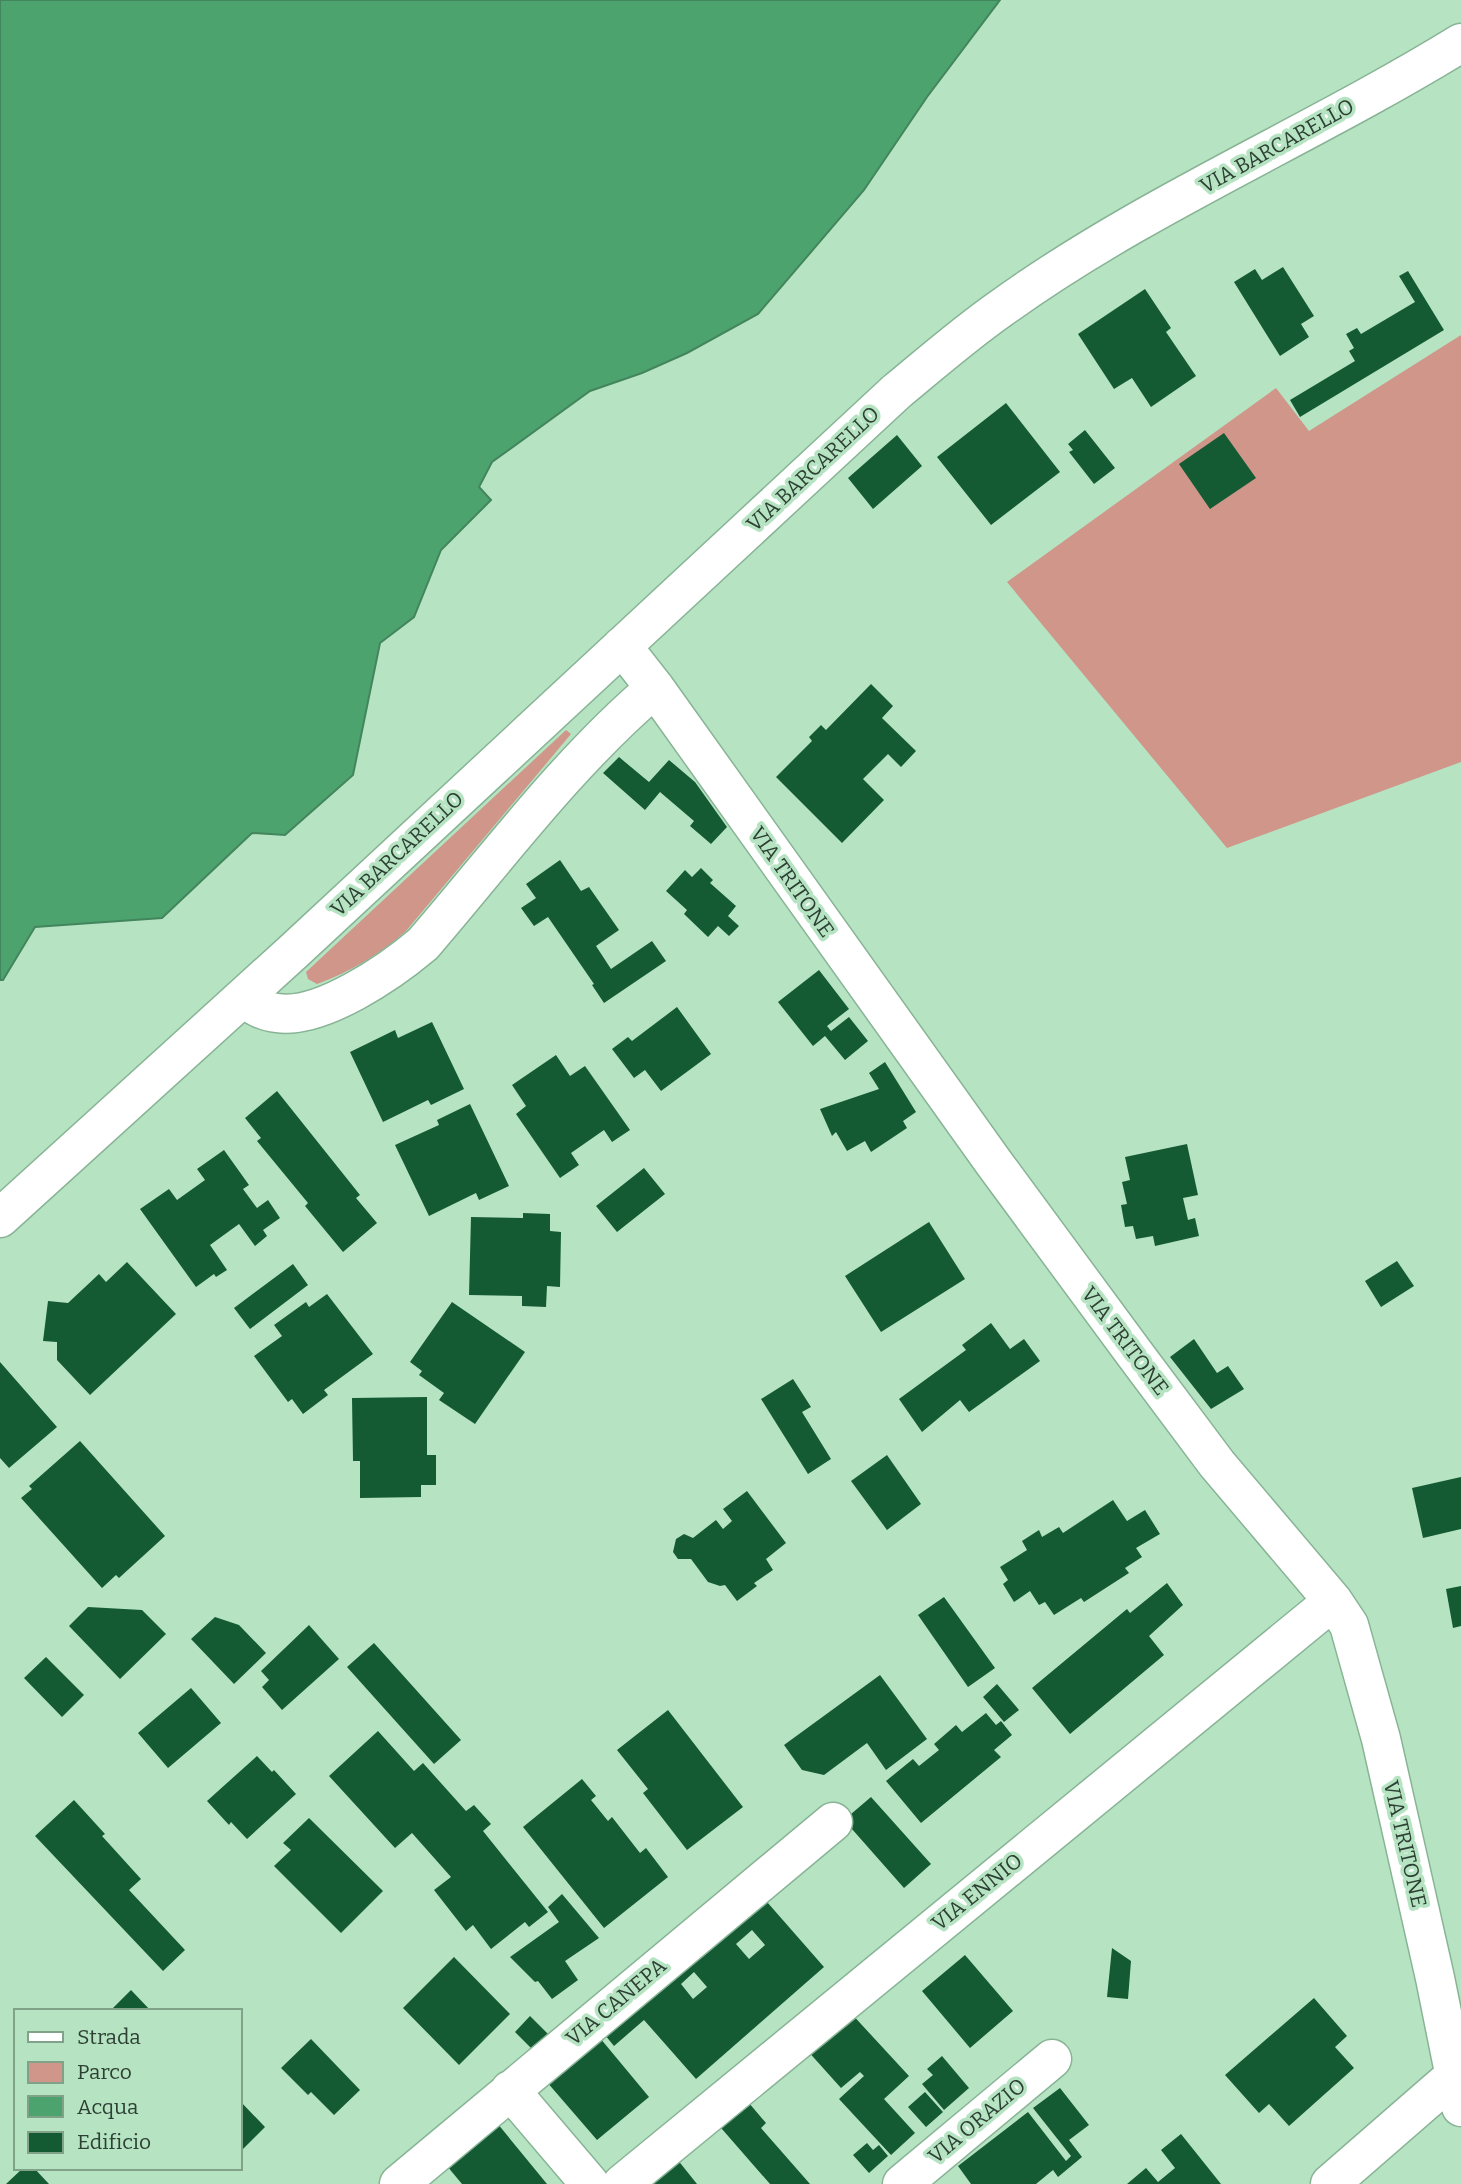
<svg xmlns="http://www.w3.org/2000/svg" width="1461" height="2184" font-family="Bitter,serif">
<rect width="100%" height="100%" fill="#b6e4c3"/>
<!-- green -->
<path fill="#cf9689" d="M1461,335V762L1227,848L1007,582L1276,388L1309,431Z
M566,730L571,734L406,931C380,954 350,972 317,984L308,979L306,972Z"/>
<!-- water -->
<path fill="#4da36d" stroke="#43855c" stroke-width="2" d="M0,0H1000L927,97L864,190L758,314L687,353L642,373L590,391L492,462L479,487L491,500L441,550L414,617L380,643L353,775L285,835L252,833L162,918L35,927L3,980H0Z"/>
<!-- building -->
<path fill="#145a33" fill-rule="evenodd" d="M1283,267L1314,316L1301,324L1309,337L1280,356L1234,282L1255,269L1262,280Z
M1408,271L1444,330L1300,417L1290,400L1355,361L1349,351L1354,348L1346,334L1357,328L1361,334L1415,302L1399,276Z
M1145,289L1171,328L1166,332L1196,376L1151,407L1132,378L1114,389L1078,334Z
M1006,403L1060,472L991,525L937,457Z
M1085,430L1115,468L1094,484L1069,452L1073,450L1068,444Z
M1224,433L1256,478L1210,509L1179,464Z
M897,435L922,466L873,509L848,478Z
M871,684L893,706L882,718L916,751L901,767L888,754L863,779L884,800L842,843L776,777L812,741L809,737L821,725L826,730Z
M619,757L649,782L669,760L695,782L727,827L711,844L690,826L694,821L660,792L645,810L603,773Z
M560,860L581,891L589,887L619,930L596,946L611,969L652,941L666,961L604,1003L592,985L594,984L548,917L534,926L521,908L536,898L526,884Z
M701,868L713,880L710,883L736,906L728,916L739,926L729,936L718,926L708,937L684,914L687,910L666,891L685,870L692,877Z
M819,970L849,1009L827,1026L831,1031L849,1017L868,1041L845,1060L825,1036L813,1046L778,1002Z
M677,1007L711,1054L661,1091L645,1070L634,1078L612,1049L628,1037L632,1041Z
M432,1022L464,1089L431,1105L428,1100L383,1122L350,1052L395,1030L398,1038Z
M556,1055L570,1076L585,1066L630,1130L612,1142L604,1130L571,1153L579,1165L560,1178L516,1114L526,1106L512,1085Z
M885,1062L916,1112L903,1121L907,1128L871,1152L865,1141L847,1151L836,1132L832,1136L820,1109L879,1089L869,1073Z
M277,1091L360,1195L356,1198L377,1223L343,1252L305,1206L308,1203L257,1141L261,1138L245,1118Z
M470,1104L509,1186L479,1200L476,1193L429,1216L395,1145L439,1125L437,1120Z
M1187,1144L1198,1195L1183,1198L1188,1220L1195,1218L1199,1236L1155,1246L1153,1236L1136,1239L1133,1226L1125,1227L1121,1205L1127,1204L1122,1182L1130,1180L1125,1157Z
M224,1150L249,1185L243,1189L257,1208L268,1200L280,1218L263,1230L267,1236L255,1246L239,1224L210,1245L227,1270L216,1277L214,1274L196,1287L140,1209L169,1189L177,1200L205,1180L197,1169Z
M644,1168L665,1194L617,1232L596,1206Z
M523,1213L550,1214V1231L561,1232L560,1287L547,1286L546,1307L522,1306V1296L469,1295L471,1217L523,1218Z
M929,1222L965,1279L881,1332L845,1276Z
M1397,1261L1414,1286L1381,1307L1365,1281Z
M127,1262L176,1314L90,1395L57,1360V1342L43,1341L48,1301L68,1303L99,1274L106,1282Z
M293,1264L308,1285L250,1329L234,1308Z
M327,1294L373,1354L324,1390L328,1395L303,1414L292,1399L288,1402L254,1356L282,1336L274,1325L306,1302L309,1307Z
M452,1302L525,1352L475,1424L439,1400L444,1393L419,1375L422,1371L410,1362Z
M991,1323L1010,1349L1024,1339L1040,1361L969,1412L960,1400L922,1432L899,1399L966,1350L962,1345Z
M1194,1339L1217,1373L1228,1366L1244,1389L1211,1409L1170,1357Z
M0,1362L57,1427L9,1468L0,1458Z
M793,1379L811,1407L802,1412L831,1459L808,1474L761,1399Z
M427,1397V1455H436V1485H421V1497L360,1498V1461H353L352,1398Z
M80,1441L165,1536L119,1578L116,1575L102,1588L21,1498L32,1489L29,1486Z
M887,1455L921,1504L887,1530L851,1481Z
M1461,1477V1529L1423,1538L1412,1488Z
M747,1491L786,1543L766,1559L773,1570L754,1583L757,1586L737,1601L725,1585L720,1586L708,1582L691,1559H678L673,1552L676,1539L684,1534L693,1538L716,1520L723,1529L732,1521L723,1509Z
M1113,1500L1127,1521L1145,1510L1160,1534L1136,1548L1142,1557L1125,1568L1129,1573L1084,1602L1081,1598L1054,1615L1045,1602L1039,1605L1030,1591L1014,1602L1003,1584L1008,1580L1000,1567L1027,1550L1022,1541L1039,1530L1042,1537L1059,1527L1063,1533Z
M1167,1583L1183,1605L1149,1636L1164,1655L1070,1734L1032,1688L1127,1609L1130,1613Z
M1461,1586V1626L1453,1628L1446,1589Z
M944,1597L995,1668L968,1687L918,1615Z
M88,1607L142,1610L166,1634L120,1679L69,1626Z
M215,1617L239,1625L266,1653L234,1684L191,1639Z
M309,1625L339,1659L282,1710L262,1687L269,1680L261,1671Z
M374,1643L461,1740L434,1764L347,1667Z
M46,1657L84,1695L62,1717L24,1678Z
M880,1675L927,1739L886,1770L867,1743L824,1775L802,1770L784,1745Z
M997,1684L1019,1710L1004,1722L983,1697Z
M191,1688L221,1723L168,1768L138,1733Z
M668,1710L743,1807L687,1850L643,1793L648,1789L617,1750Z
M986,1713L996,1725L1001,1721L1012,1735L994,1750L1001,1757L921,1823L886,1781L913,1759L919,1766L939,1750L934,1744L956,1725L962,1732Z
M378,1731L414,1771L423,1763L466,1811L474,1805L491,1824L483,1831L548,1912L529,1927L525,1922L491,1949L473,1925L466,1931L434,1890L451,1877L412,1833L395,1848L329,1776Z
M257,1756L272,1772L274,1770L296,1794L247,1839L231,1822L229,1825L207,1801Z
M582,1779L596,1796L591,1800L608,1821L612,1817L640,1853L646,1848L668,1877L604,1928L523,1827Z
M871,1797L931,1864L904,1888L844,1820Z
M74,1800L105,1834L102,1836L141,1879L129,1890L185,1950L163,1971L35,1836Z
M309,1818L383,1891L341,1933L274,1866L291,1850L283,1843Z
M753,1886L824,1967L696,2079L644,2020L614,2046L596,2024ZM752,1930L765,1945L749,1959L736,1944ZM694,1972L707,1987L693,1999L681,1984Z
M562,1894L599,1938L565,1961L578,1980L552,1999L538,1981L535,1982L510,1957L559,1922L548,1907Z
M1112,1948L1131,1961L1128,1999L1107,1997Z
M965,1955L1013,2011L970,2048L922,1991Z
M454,1957L510,2014L459,2065L403,2008Z
M131,1990L151,2011H110Z
M1314,1998L1347,2036L1335,2047L1354,2068L1289,2126L1269,2104L1259,2113L1225,2075Z
M849,2011L909,2076L884,2099L915,2133L891,2155L839,2099L864,2076L860,2072L841,2088L806,2049Z
M530,2016L549,2035L533,2050L515,2032Z
M595,2032L649,2097L597,2140L540,2074Z
M311,2039L360,2090L334,2115L311,2092L308,2095L281,2068Z
M942,2056L969,2088L944,2110L922,2084L933,2075L927,2069Z
M1060,2088L1089,2125L1069,2140L1082,2157L1058,2177L1053,2170L1036,2184H971L958,2166L1028,2112L1066,2161L1071,2156L1033,2108Z
M925,2092L943,2112L926,2127L908,2107Z
M743,2096L766,2123L761,2128L810,2184H770L715,2121Z
M240,2101L265,2127L240,2152Z
M488,2112L547,2184H462L437,2154Z
M1181,2134L1221,2184H1127L1146,2168L1158,2182L1175,2168L1161,2150Z
M867,2143L873,2150L879,2145L888,2156L869,2173L853,2155Z
M677,2159L697,2184H646Z
M23,2168H34L49,2184H6Z"/>
<g fill="none" stroke-linecap="round" stroke-linejoin="round">
<!-- minor casing -->
<g stroke="#88b495" stroke-width="41">
<path id="minor" d="M622,646L655,688L994,1163L1134,1353L1217,1464L1333,1601L1349,1625L1381,1739L1435,1978L1461,2107
M242,998C253,1005 264,1012 277,1013C321,1020 391,971 423,944C498,857 567,763 655,688
M0,1218L294,951L896,392C930,364 963,335 1000,309C1144,205 1310,136 1461,43
M510,2090L590,2184
M399,2184L833,1822
M622,2184L1333,1601
M902,2184L1052,2059
M1330,2184L1461,2070"/>
</g>
<!-- minor -->
<use href="#minor" stroke="#fff" stroke-width="38"/>
</g>
<g text-anchor="middle" stroke-width="7" stroke-linejoin="round" paint-order="stroke">
<!-- street labels -->
<g font-size="21" fill="#2d4033" stroke="#b6e4c3">
<text transform="translate(1277 146) rotate(-29)" y="7">VIA BARCARELLO</text>
<text transform="translate(813 469) rotate(-43)" y="7">VIA BARCARELLO</text>
<text transform="translate(397 854) rotate(-43)" y="7">VIA BARCARELLO</text>
<text transform="translate(792 882) rotate(55)" y="7">VIA TRITONE</text>
<text transform="translate(1125 1341) rotate(53)" y="7">VIA TRITONE</text>
<text transform="translate(1405 1844) rotate(77)" y="7">VIA TRITONE</text>
<text transform="translate(977 1892) rotate(-39)" y="7">VIA ENNIO</text>
<text transform="translate(616 2002) rotate(-40)" y="7">VIA CANEPA</text>
<text transform="translate(977 2121) rotate(-40)" y="7">VIA ORAZIO</text>
</g>
</g>
<!-- legend -->
<rect x="14" y="2009" width="228" height="161" fill="#b6e4c3" stroke="#7fa289" stroke-width="2"/>
<rect x="28" y="2032" width="35" height="10" fill="#ffffff" stroke="#7fa289" stroke-width="2"/>
<text x="77" y="2044" font-size="21" fill="#2d4033">Strada</text>
<rect x="28" y="2062" width="35" height="21" fill="#cf9689" stroke="#7fa289" stroke-width="2"/>
<text x="77" y="2079" font-size="21" fill="#2d4033">Parco</text>
<rect x="28" y="2096" width="35" height="21" fill="#4da36d" stroke="#7fa289" stroke-width="2"/>
<text x="77" y="2114" font-size="21" fill="#2d4033">Acqua</text>
<rect x="28" y="2132" width="35" height="21" fill="#145a33" stroke="#7fa289" stroke-width="2"/>
<text x="77" y="2149" font-size="21" fill="#2d4033">Edificio</text>
</svg>
